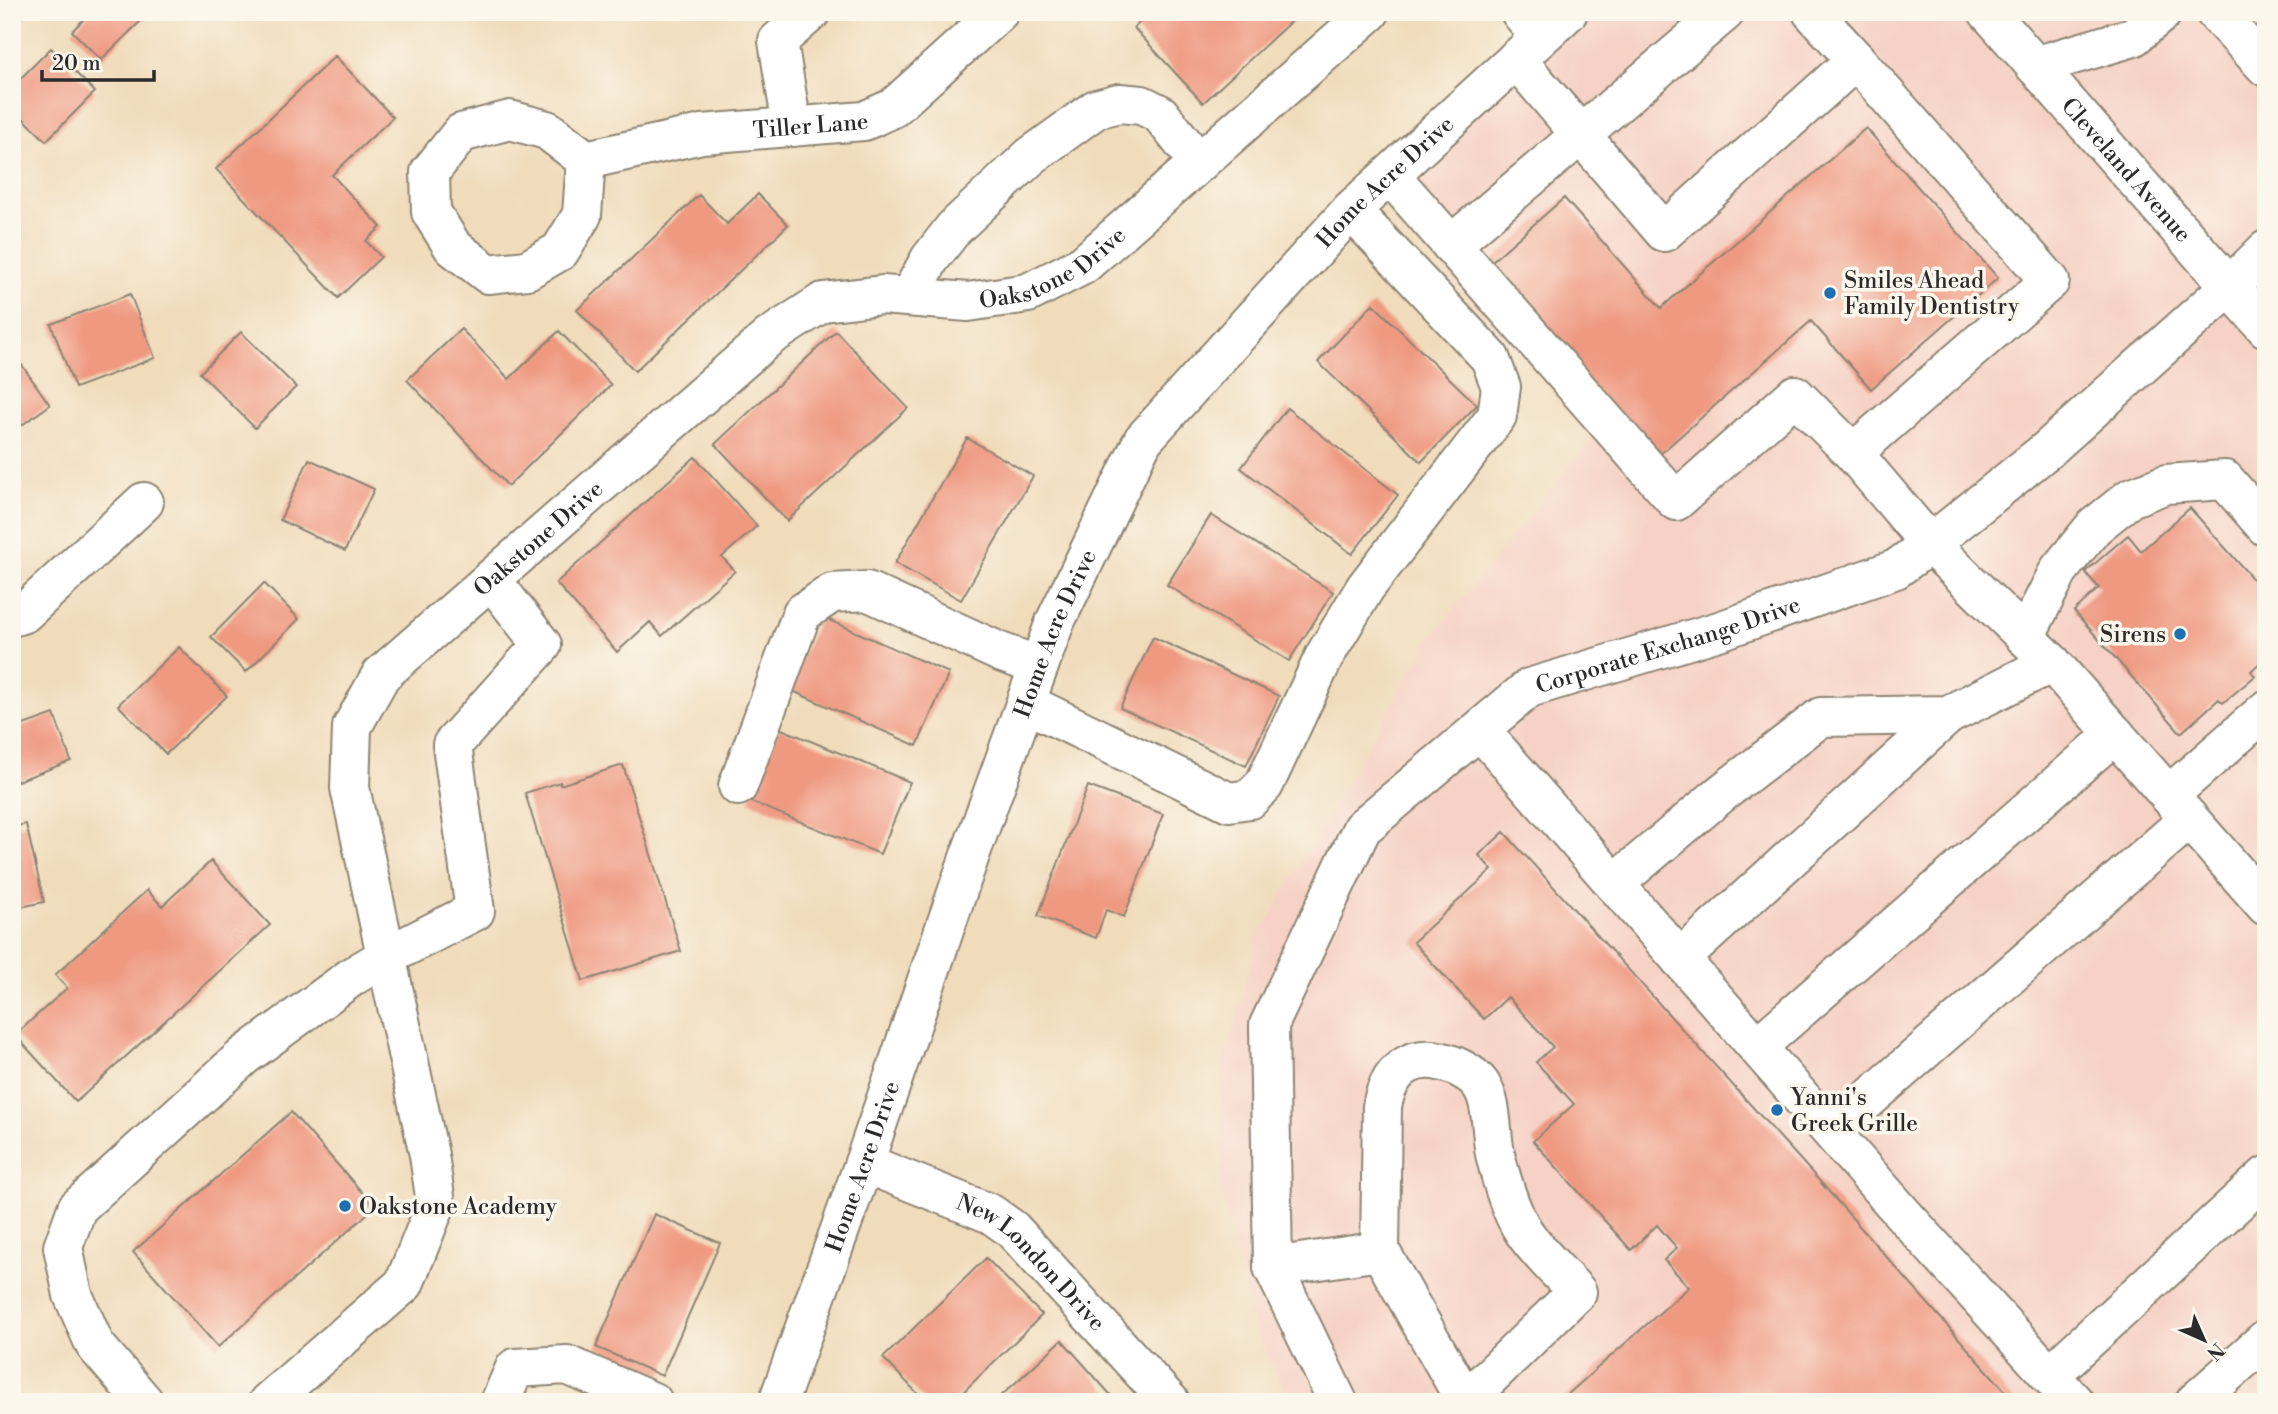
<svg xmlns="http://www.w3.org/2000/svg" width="2278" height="1414" font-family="'Libre Bodoni',serif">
<rect width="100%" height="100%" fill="#fbf7ec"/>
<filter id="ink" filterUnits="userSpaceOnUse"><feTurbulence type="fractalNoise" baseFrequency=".0143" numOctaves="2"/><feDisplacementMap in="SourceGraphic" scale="14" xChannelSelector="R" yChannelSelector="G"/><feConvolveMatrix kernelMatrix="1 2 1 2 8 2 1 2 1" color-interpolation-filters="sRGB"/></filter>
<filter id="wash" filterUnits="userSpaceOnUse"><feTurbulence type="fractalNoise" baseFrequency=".00686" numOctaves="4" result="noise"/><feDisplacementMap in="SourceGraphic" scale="28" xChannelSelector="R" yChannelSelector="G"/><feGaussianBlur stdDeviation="1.57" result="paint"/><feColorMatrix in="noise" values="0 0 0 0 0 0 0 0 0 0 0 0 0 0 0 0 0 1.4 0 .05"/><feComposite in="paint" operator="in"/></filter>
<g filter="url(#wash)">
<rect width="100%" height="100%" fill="#f0dcbb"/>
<!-- built -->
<path fill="#f6d1c5" d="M1580,12H2266V1402H1289L1255,1330L1221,1191V1075L1257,939L1429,640L1594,436L1374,192Z"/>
<g id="blocks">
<!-- building -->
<path fill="#ef9981" d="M91,12H150L101,60L72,31Z
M1150,12H1301L1203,103L1134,28Z
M51,48L95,92L46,141L12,107V87Z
M335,56L393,117L332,175L381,227L366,241L381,257L338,298L216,169Z
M1866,128L1998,278L1871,389L1811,321L1652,461L1483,269L1564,198L1661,308Z
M758,194L788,225L635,371L577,310L699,195L727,224Z
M130,294L155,358L75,388L51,324Z
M1373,304L1477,405L1421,462L1318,362Z
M461,329L509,379L559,331L611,385L508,486L407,380Z
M836,331L908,408L787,521L715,444Z
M241,332L296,387L255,428L200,373Z
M12,351L50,405L12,432Z
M1287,408L1398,495L1352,554L1241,468Z
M967,438L1033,476L961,600L895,563Z
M695,457L757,526L722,557L735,571L662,636L650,622L617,652L556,583Z
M309,459L374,489L345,551L280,520Z
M2190,508L2266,594V657L2251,671L2255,676L2223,703L2219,699L2181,733L2074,611L2099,588L2085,572L2128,535L2141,551Z
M1211,515L1333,592L1289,661L1167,585Z
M264,583L299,619L246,672L211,637Z
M820,616L949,673L917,746L788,689Z
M1153,637L1279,696L1246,766L1120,708Z
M179,647L227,696L166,754L118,705Z
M54,714L71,761L12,783V729Z
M779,728L910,782L880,854L749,801Z
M623,765L681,951L583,981L525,793L560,782V785Z
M1088,786L1163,814L1124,917L1106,910L1096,938L1038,916Z
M26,824L44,902L12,909V827Z
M1504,832L1815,1176L2015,1402H1559L1689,1287L1664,1260L1677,1248L1657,1225L1631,1250L1533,1141L1574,1104L1536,1062L1553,1047L1508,997L1484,1019L1413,942L1492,870L1479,855Z
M211,861L270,925L76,1102L15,1035L67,988L55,975L147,890L162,906Z
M291,1112L375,1207L218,1347L133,1252Z
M654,1214L720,1243L662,1376L596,1347Z
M986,1258L1042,1315L953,1402H926L883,1358Z
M1062,1340L1117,1402H1006L1001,1396Z"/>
</g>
</g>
<g filter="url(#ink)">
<use href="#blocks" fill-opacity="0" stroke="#8e8473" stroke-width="2"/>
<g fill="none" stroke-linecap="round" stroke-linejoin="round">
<!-- minor casing -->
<g stroke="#8e8473" stroke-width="42">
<g id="minor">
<path d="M1520,12L1540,37"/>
<path d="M1812,12L1856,60"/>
<path d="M2215,12L2266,67"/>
<path d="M1516,59L1664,232L1856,60L2050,281L1853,453L1930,544L2052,663L2266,906"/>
<path d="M2035,66L2133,37L2163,12"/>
<path d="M792,127L778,41L811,12"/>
<path id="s1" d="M586,160L582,215L560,251L527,270L488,274L453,247L431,212L430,172L461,133L510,120L547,130L586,160L702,134L864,121L893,108L999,12"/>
<path d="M1390,175L1676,501L1795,395L1853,453"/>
<path d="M1451,245L1725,12"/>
<path d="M909,297L930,259L954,228L1031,156L1096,109L1119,103L1142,105L1160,114L1199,163"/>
<path d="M12,617L24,613L144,502"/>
<path d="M2025,637L2059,570L2094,527L2130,498L2166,484L2225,480L2266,527"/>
<path d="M1026,703L1229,802L1250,799L1264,785L1325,655L1365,588L1497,416L1501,387L1490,358L1351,210"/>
<path d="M1480,730L1903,1214L2074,1402"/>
<path d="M738,786L802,613L832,593L867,591L1000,652L1039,666"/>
<path d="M2169,795L2266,710"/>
<path d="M1614,884L1722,793L1821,717L1948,715L2052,663"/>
<path d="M1680,959L1948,715"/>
<path d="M1758,1046L2115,734"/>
<path d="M1832,1131L2189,819"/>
<path id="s2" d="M864,1163L991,1214L1012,1229L1170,1402"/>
<path d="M1380,1251L1382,1106C1390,1066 1416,1050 1455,1066C1464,1070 1475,1076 1481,1085C1494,1105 1490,1135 1496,1158C1502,1182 1510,1211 1524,1232C1539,1254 1560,1273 1577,1292L1465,1401"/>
<path d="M1273,1267L1380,1251L1466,1402"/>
<path d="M2050,1375L2266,1176"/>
<path d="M144,1402L95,1345L73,1295L63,1247L77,1208L244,1056L353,976L387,956L475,911L452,745L542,645L491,579"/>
<path id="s3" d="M268,1402L404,1284L436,1204L429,1155L350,788L352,727L381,675L769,337L823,302L882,295L968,302L1028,293L1083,265L1370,12"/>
<path d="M500,1402L515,1368L567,1365L653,1402"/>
<path id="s4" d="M778,1402L864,1163L969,858L1055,622L1143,440L1351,210L1568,12"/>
<path id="s5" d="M1338,1402L1273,1267L1269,1025L1362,828L1529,688L1722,630L1896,569L1930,544L2047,450L2229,287L2266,250"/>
<path d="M2195,1402L2266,1339"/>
</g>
</g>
<!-- major casing -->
<g stroke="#8e8473" stroke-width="42">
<g id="major">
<path id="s6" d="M1988,12L2266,328"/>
</g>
</g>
<!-- minor -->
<use href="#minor" stroke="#fff" stroke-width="38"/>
<!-- major -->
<use href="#major" stroke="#fff" stroke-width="38"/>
</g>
</g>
<!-- markers -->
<g fill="#1f6fb2" stroke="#fbf7ec" stroke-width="2.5">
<circle cx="1830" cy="293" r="7"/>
<circle cx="2180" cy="634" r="7"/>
<circle cx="1777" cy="1110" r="7"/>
<circle cx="345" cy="1206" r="7"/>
</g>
<g text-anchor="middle" stroke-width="7" stroke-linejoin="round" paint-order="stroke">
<!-- street labels -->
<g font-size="23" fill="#2b2b2b" stroke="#fbf7ec">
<text dy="8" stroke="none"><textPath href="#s1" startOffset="716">Tiller Lane</textPath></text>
<text dy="8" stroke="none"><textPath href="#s6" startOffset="210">Cleveland Avenue</textPath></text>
<text dy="8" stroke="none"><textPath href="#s4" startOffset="1384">Home Acre Drive</textPath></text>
<text dy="8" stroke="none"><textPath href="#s3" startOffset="1629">Oakstone Drive</textPath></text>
<text dy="8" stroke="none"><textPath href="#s3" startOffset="1020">Oakstone Drive</textPath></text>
<text dy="8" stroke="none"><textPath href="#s4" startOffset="817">Home Acre Drive</textPath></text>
<text dy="8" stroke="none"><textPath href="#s5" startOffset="973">Corporate Exchange Drive</textPath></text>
<text dy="8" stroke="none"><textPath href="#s4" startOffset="250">Home Acre Drive</textPath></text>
<text dy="8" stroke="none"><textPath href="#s2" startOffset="198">New London Drive</textPath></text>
</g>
<!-- poi labels -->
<g font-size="23" fill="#2b2b2b" stroke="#fbf7ec" text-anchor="start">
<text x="1844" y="288">Smiles Ahead<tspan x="1844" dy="26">Family Dentistry</tspan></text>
<text x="2166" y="642" text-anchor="end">Sirens</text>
<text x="1791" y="1105">Yanni's<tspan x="1791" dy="26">Greek Grille</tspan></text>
<text x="359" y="1214">Oakstone Academy</text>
</g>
</g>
<!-- margin -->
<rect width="2278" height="1414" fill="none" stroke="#fbf7ec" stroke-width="42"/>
<!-- north arrow -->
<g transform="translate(2204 1340) rotate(135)" stroke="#fbf7ec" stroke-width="5" paint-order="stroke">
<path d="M0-5L12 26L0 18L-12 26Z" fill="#2b2b2b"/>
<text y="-10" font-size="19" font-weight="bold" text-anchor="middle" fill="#2b2b2b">N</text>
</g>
<!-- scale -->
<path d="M42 70v10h112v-10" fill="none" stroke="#2b2b2b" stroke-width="3.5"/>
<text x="52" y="70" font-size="21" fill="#2b2b2b" stroke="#fbf7ec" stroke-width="5" paint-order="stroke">20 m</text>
</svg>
